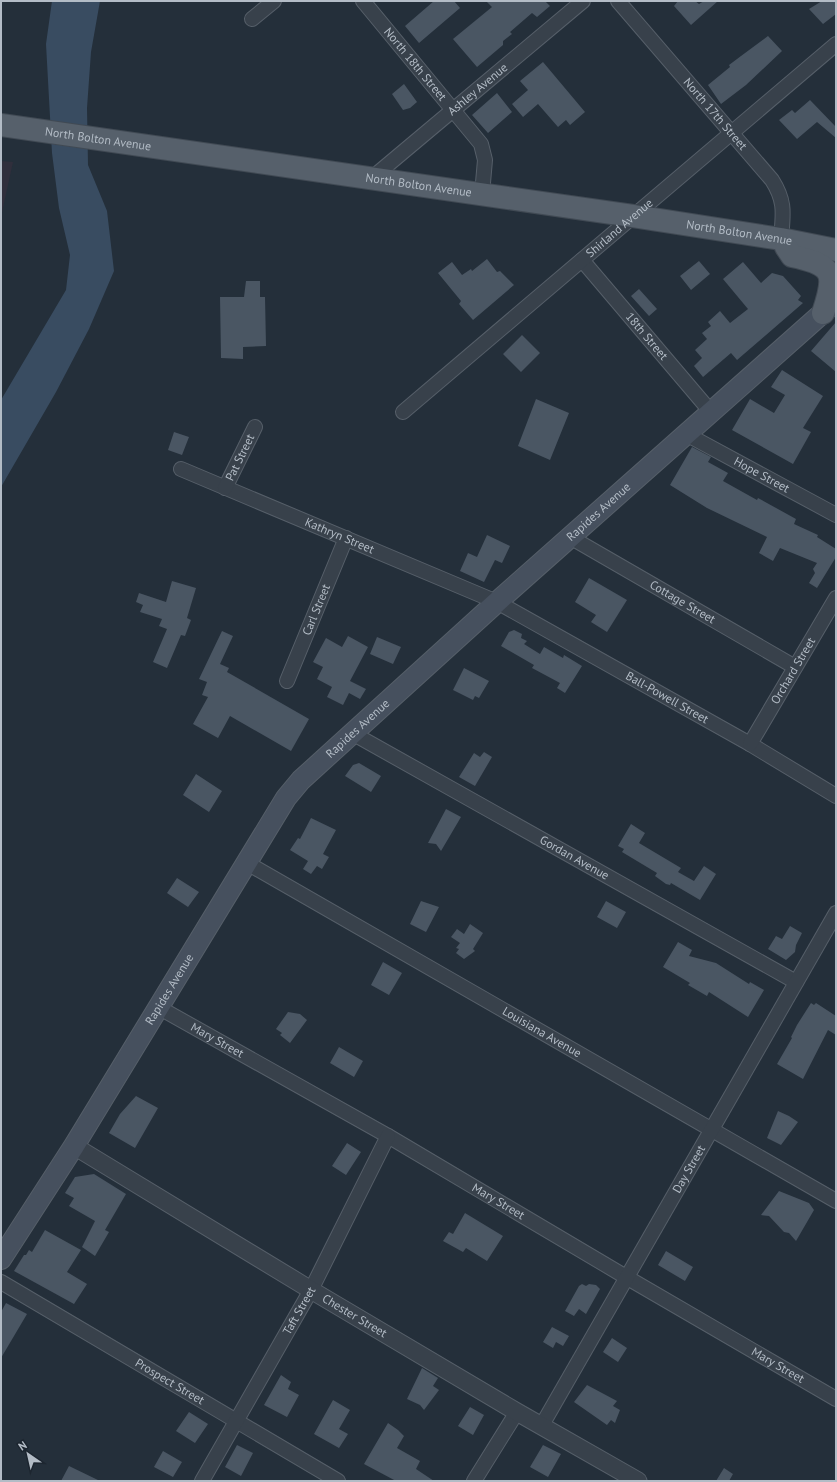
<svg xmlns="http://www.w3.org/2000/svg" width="837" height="1482" font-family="'PT Sans',sans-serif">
<rect width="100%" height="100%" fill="#242f3a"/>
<!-- medical -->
<path fill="#302f3c" d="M1,161L13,162L1,217Z"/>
<!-- water -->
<path fill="#394c61" d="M52,1H100L91,52L87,108L88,165L107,211L114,271L89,329L56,392L1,487V400L66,290L70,255L59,208L52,153L46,44Z"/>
<!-- building -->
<path fill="#4a5663" d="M434,1H454L460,8L419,43L405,26Z
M486,1H545L550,6L537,17L532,13L510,32L512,34L503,41V45L477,67L453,39L492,7Z
M678,1H695L699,4L704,1H718L691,25L674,6Z
M822,1H836V14L823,24L809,9Z
M768,36L782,51L746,85L721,104L708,85L730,67L729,65L741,56Z
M543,62L585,112L570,125L566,120L558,127L538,104L523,117L512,104L528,90L520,81Z
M404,84L417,102L410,108L403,110L392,94Z
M497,93L512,112L488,133L472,115Z
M810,100L836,127V138L817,122L797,139L779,120L792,110L795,113Z
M487,259L497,272L500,271L514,285L473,320L459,304L461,301L438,273L452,262L462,275L471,269L472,271Z
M699,261L710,274L691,290L680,276Z
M743,262L761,283L772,273L783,276L801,296L798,300L803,303L737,360L731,353L703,377L694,366L702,358L695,350L707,339L702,333L711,326L708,322L720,311L730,323L748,309L723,279Z
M246,281H260V297H265L266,346L243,347V359L221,358L220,297H244Z
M639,289L657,309L649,316L631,296Z
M836,322V372L811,351Z
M522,335L540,353L521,372L503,354Z
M782,370L823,396L803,428L811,432L793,464L732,430L750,399L774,413L785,395L771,387Z
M536,399L569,413L550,460L518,446Z
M174,432L189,437L182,455L168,450Z
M692,447L711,457L708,462L728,473L723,481L757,500L758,498L796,519L794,524L818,535L817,537L836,549V557L817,588L809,583L815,573L813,569L817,563L780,548L773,561L759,553L767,537L707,508L670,485Z
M487,535L510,546L502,563L495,560L484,582L460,571L468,553L477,557Z
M589,578L627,600L607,632L591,622L596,615L575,602Z
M172,581L196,588L187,618L191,620L185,636L181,635L167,668L153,662L167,629L159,626L162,619L140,612L143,605L136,602L139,593L166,602Z
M514,630L522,634L521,638L527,641L524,644L540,654L544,647L563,658L564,655L582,666L565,693L557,688L560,683L532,668L534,665L501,646L509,632Z
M222,631L233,636L220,664L229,668L227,672L309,719L291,751L230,716L218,738L193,724L208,697L202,695L207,682L199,679Z
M348,636L368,647L350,681L366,689L360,699L349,693L343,705L327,697L332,687L317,679L323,667L313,662L326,638L342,647Z
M377,637L401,647L393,664L370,654Z
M464,668L489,681L479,698L475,696L473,700L453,690Z
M484,752L492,757L475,786L459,777L474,753L480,757Z
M359,763L381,776L371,792L345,776L353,765Z
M196,774L222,791L209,812L183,795Z
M446,809L461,817L441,851L436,844L428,843Z
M311,818L336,830L323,854L329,857L322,869L317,866L311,874L303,869L308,861L290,850L298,838L300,839Z
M631,824L645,833L639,843L681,868L678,872L694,881L704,866L716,874L700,900L671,883L670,885L666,884L655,876L657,873L622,852L624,849L618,846Z
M177,878L199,892L188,907L167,893Z
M421,901L439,907L426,932L410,924Z
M606,901L626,912L617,928L597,917Z
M470,924L483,933L473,949L475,951L464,959L456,953L459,949L456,948L460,943L451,937L457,929L464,934Z
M790,926L802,933L796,945L795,952L786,960L768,949L776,936L782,939Z
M678,942L692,950L689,956L716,963L749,984L750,982L764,990L748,1017L709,992L707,996L688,985L690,983L663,967Z
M383,962L402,973L389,995L371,985Z
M811,1003L814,1005L816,1003L836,1016V1035L828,1030L803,1079L777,1064L792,1038L791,1037L797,1025Z
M288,1012L300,1014L307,1020L290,1043L280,1035L282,1033L276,1029Z
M339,1047L363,1061L354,1077L330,1063Z
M136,1096L158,1108L135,1148L109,1133L120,1114Z
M778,1111L789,1116L798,1122L781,1145L767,1138Z
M347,1143L361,1152L346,1175L332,1166Z
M94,1174L126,1194L105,1230L109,1232L95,1256L82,1247L95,1221L69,1206L74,1198L65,1193L75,1177Z
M779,1191L809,1203L814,1210L796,1241L789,1233L784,1232L769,1216L761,1215Z
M465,1213L503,1236L487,1261L466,1248L463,1252L443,1241L449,1232L453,1234Z
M45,1230L81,1250L67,1272L87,1284L74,1304L14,1271L24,1255H26L29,1250L32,1252Z
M666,1251L693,1267L685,1281L658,1265Z
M582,1284L586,1286L589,1284L596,1285L600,1289L586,1314L579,1309L574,1316L565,1311L579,1286Z
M6,1303L27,1314L1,1358V1312Z
M552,1327L569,1336L563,1346L556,1342L553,1348L543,1342Z
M612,1338L627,1348L618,1362L603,1352Z
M422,1368L438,1378L433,1386L439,1390L424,1410L420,1405L407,1399Z
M281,1375L291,1382L288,1389L299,1395L287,1417L264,1405Z
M587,1385L617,1401L613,1406L620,1410L615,1423L611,1420L607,1425L574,1402Z
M333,1400L350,1410L339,1429L348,1434L339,1448L314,1434Z
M470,1407L484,1415L473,1435L458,1426Z
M189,1412L208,1424L195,1443L176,1431Z
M388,1423L398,1430L404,1436L397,1448L420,1461L416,1469L434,1481H396L364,1464Z
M237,1445L253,1453L241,1476L225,1467Z
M543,1445L561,1454L548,1477L530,1467Z
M163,1451L182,1462L173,1477L154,1467Z
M69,1466L100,1481H61Z
M724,1468L733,1474L729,1481H716Z"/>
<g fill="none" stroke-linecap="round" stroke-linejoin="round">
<!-- minor casing -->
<g stroke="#565f69" stroke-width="16">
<g id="minor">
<path id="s1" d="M363,1L481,144L485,160L482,194"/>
<path id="s2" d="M618,1L772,180C786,202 783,214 781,239"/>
<path d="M252,19L274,1"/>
<path id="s3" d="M372,178L583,1"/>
<path id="s4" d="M582,260L711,412"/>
<path id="s5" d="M403,412L836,44"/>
<path id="s6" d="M686,434L836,515"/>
<path id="s7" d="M181,469L497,602L750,744L836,796"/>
<path id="s8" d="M225,488L255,427"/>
<path id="s9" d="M570,537L795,667"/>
<path id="s10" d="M287,681L346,538"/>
<path id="s11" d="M352,733L796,982"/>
<path id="s12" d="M750,744L836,598"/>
<path id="s13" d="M247,863L836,1201"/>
<path id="s14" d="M158,1007L388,1136L626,1277L836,1399"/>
<path id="s15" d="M1,1282L338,1481"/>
<path id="s16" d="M542,1425L836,913"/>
<path id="s17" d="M202,1481L311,1290L388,1136"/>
<path d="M474,1481L517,1412"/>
</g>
</g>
<!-- tertiary casing -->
<g stroke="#565f69" stroke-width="19">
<g id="tertiary">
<path id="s18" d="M74,1146L311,1290L517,1412L638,1481"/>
</g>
</g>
<!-- secondary casing -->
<g stroke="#565f69" stroke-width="22">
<g id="secondary">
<path id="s19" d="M1,1259L74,1146L286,798L301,780L497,602L835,302"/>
</g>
</g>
<!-- primary casing -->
<g stroke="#414a54" stroke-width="24">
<g id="primary">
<path id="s20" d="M1,125L633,216L781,239L836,250"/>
<path d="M786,247L792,256C835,265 836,274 823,313"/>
</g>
</g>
<!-- minor -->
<use href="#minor" stroke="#38414b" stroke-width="14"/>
<!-- tertiary -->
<use href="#tertiary" stroke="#38414b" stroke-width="17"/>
<!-- secondary -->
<use href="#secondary" stroke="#46505e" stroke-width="20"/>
<!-- primary -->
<use href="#primary" stroke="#56606b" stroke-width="22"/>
</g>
<g text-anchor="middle" stroke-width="4" stroke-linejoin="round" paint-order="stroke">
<!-- street labels -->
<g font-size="12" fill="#b3bcc6" stroke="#1d2630">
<text dy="4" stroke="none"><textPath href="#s1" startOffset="82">North 18th Street</textPath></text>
<text dy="4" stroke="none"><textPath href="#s3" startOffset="138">Ashley Avenue</textPath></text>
<text dy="4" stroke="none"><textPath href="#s2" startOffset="149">North 17th Street</textPath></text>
<text dy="4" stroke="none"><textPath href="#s20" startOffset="98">North Bolton Avenue</textPath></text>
<text dy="4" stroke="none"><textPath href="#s20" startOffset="422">North Bolton Avenue</textPath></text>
<text dy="4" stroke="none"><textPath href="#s5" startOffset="284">Shirland Avenue</textPath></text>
<text dy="4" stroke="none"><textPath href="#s20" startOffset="746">North Bolton Avenue</textPath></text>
<text dy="4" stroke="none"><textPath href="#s4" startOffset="100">18th Street</textPath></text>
<text dy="4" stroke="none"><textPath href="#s8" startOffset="34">Pat Street</textPath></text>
<text dy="4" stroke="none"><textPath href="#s6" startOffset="86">Hope Street</textPath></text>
<text dy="4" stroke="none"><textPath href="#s19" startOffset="966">Rapides Avenue</textPath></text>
<text dy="4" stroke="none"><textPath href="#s7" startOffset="172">Kathryn Street</textPath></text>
<text dy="4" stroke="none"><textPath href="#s9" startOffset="130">Cottage Street</textPath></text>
<text dy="4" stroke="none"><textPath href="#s10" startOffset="77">Carl Street</textPath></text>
<text dy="4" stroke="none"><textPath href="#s12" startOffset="85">Orchard Street</textPath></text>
<text dy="4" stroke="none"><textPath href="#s7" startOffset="538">Ball-Powell Street</textPath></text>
<text dy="4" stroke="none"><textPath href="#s19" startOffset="642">Rapides Avenue</textPath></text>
<text dy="4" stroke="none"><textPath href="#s11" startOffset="255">Gordan Avenue</textPath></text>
<text dy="4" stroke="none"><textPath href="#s19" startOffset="318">Rapides Avenue</textPath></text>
<text dy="4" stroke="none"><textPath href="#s13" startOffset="340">Louisiana Avenue</textPath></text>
<text dy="4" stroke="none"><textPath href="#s14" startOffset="68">Mary Street</textPath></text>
<text dy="4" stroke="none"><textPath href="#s16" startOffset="295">Day Street</textPath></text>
<text dy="4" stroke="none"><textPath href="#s14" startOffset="392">Mary Street</textPath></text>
<text dy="4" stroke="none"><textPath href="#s17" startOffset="196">Taft Street</textPath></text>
<text dy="4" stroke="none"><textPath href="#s18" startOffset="328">Chester Street</textPath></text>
<text dy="4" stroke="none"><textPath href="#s14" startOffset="716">Mary Street</textPath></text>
<text dy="4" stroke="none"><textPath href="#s15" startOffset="196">Prospect Street</textPath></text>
</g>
</g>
<!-- border -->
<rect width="837" height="1482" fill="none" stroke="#b3bcc6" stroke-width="4"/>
<!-- north arrow -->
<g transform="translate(28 1454) rotate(326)" stroke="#1d2630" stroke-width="3" paint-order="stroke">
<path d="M0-3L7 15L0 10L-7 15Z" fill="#b3bcc6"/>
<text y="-6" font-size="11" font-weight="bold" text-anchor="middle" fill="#b3bcc6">N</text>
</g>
</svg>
